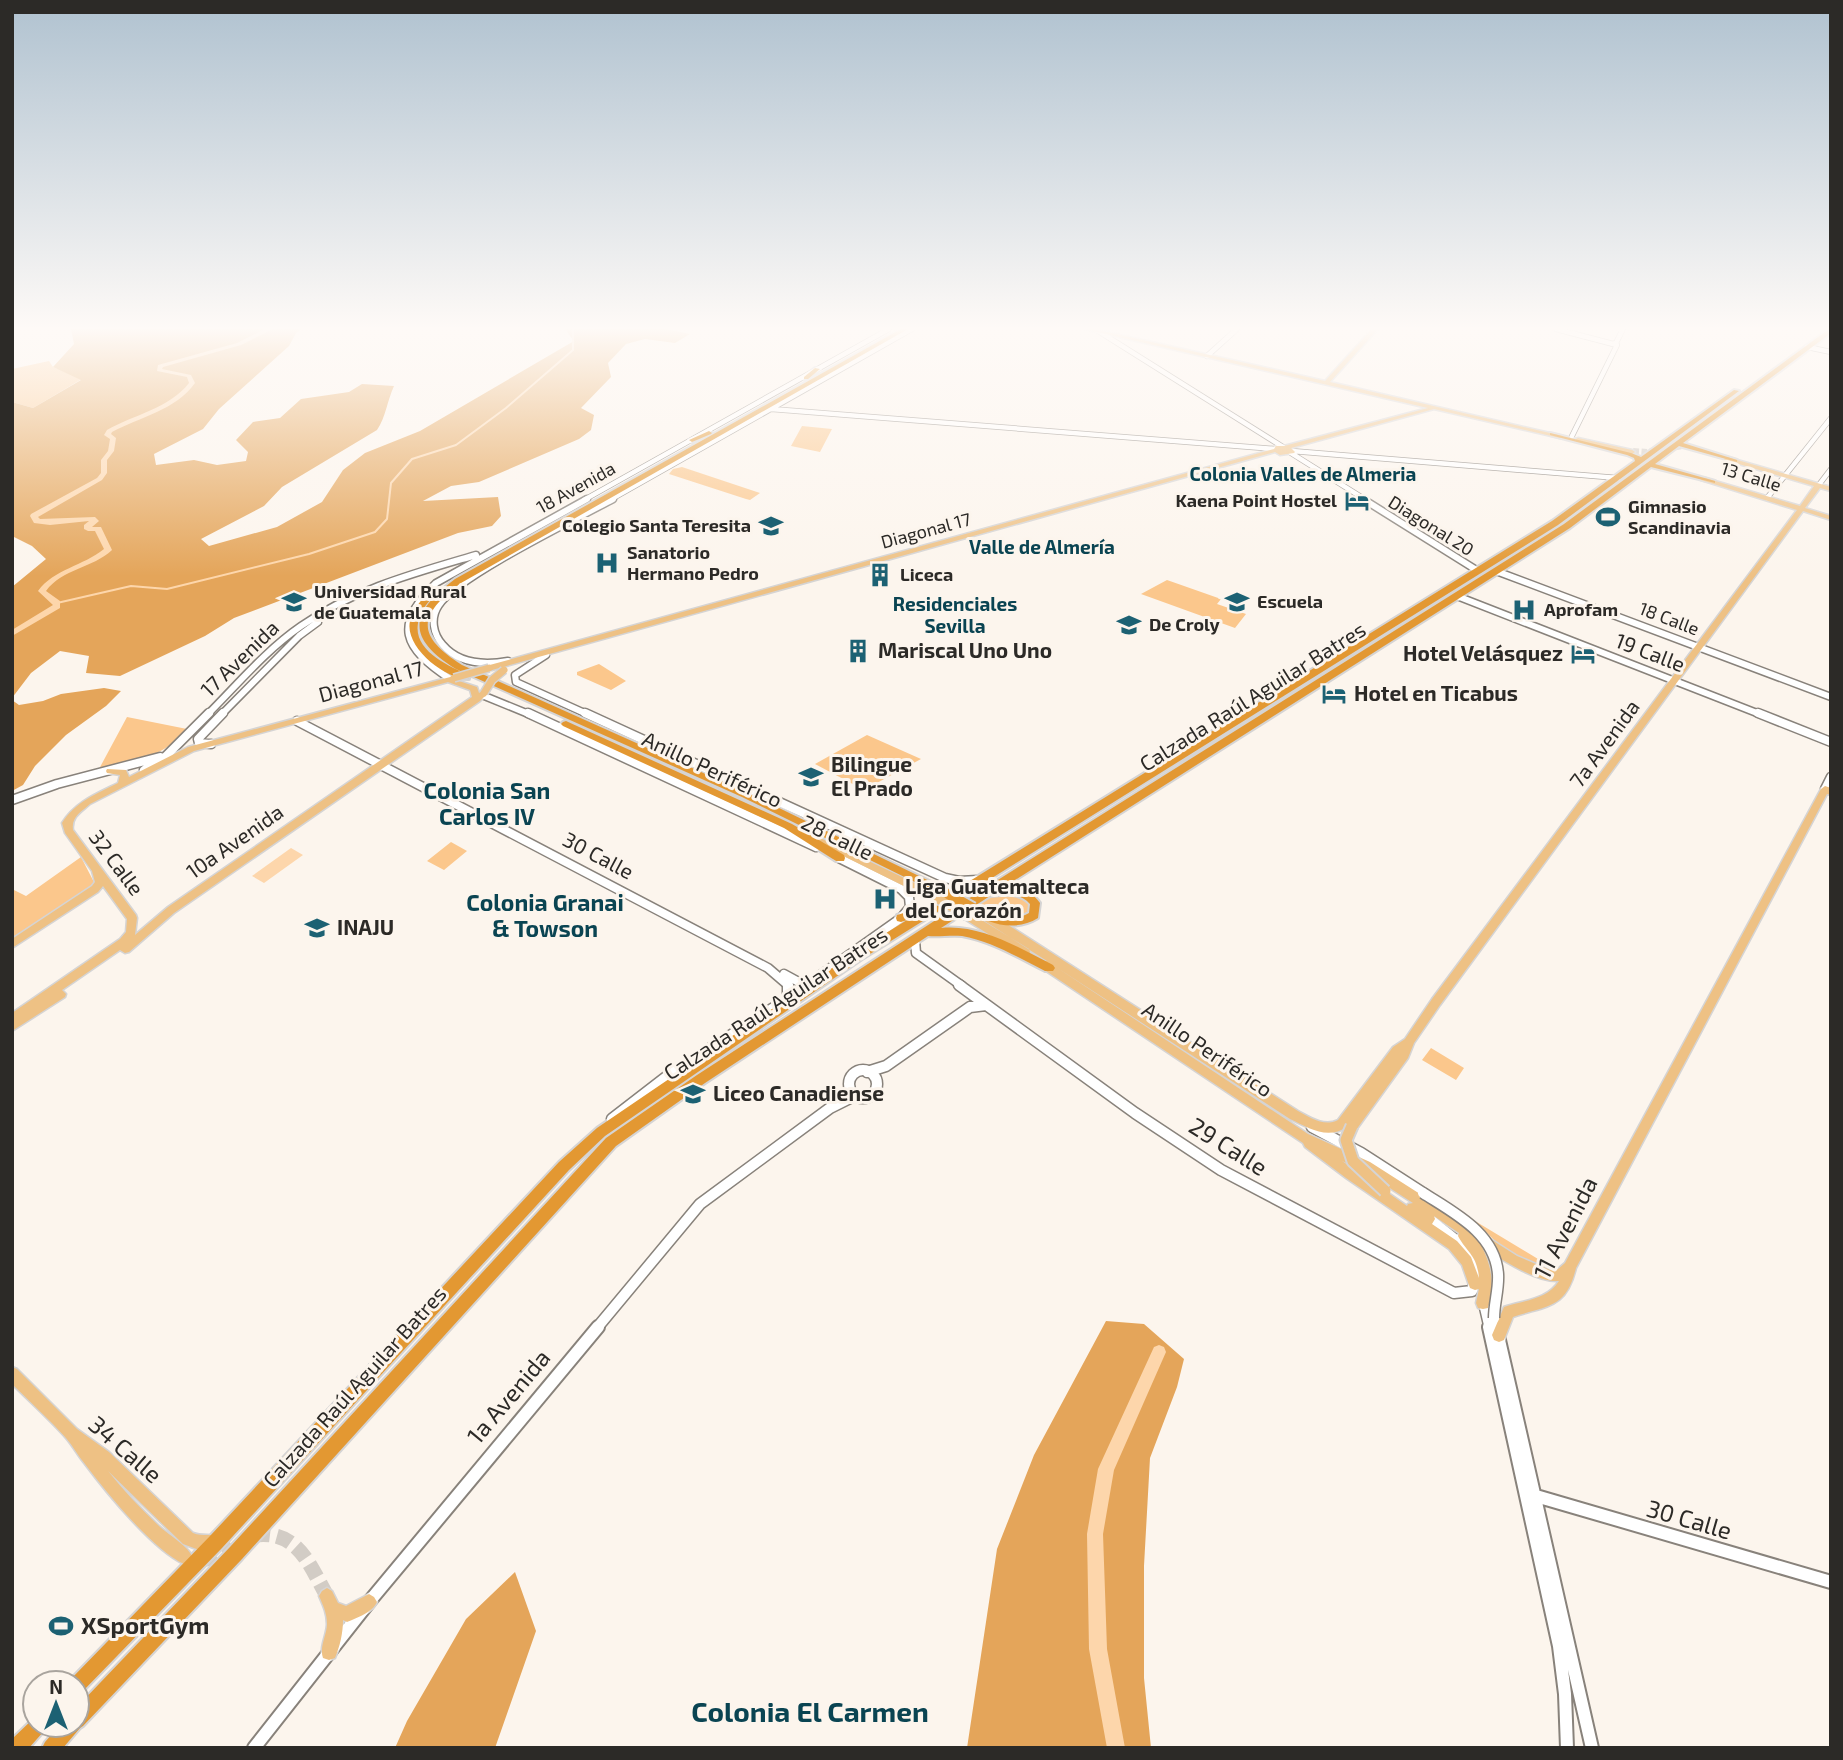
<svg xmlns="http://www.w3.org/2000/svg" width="1843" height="1760" font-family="'Exo 2',sans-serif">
<rect width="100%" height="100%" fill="#fcf5ed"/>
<!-- green -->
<path fill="#fbc78c" d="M49,361L53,367L82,379L33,408L12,402V369Z
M802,426L832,429L820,452L791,446Z
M682,467L760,493L750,500L746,499L669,474L673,469Z
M1167,580L1221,599L1217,604L1246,614L1235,628L1141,594Z
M599,664L626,681L611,690L577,675V672Z
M127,717L187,729C167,757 130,761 99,769Z
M867,735L921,759L864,790L815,764Z
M451,842L467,851L444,870L427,861Z
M81,857L96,886L12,940V889L26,896Z
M1008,894L1021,895L1030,902L1032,908L1029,913L1006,917L977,902L986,895Z
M1431,1048L1464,1068L1456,1080L1422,1060Z
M1475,1221L1543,1262V1267L1538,1269L1502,1248Z"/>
<!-- forest -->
<path fill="#e4a55a" d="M71,329H302L296,333L289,346L219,409L203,429L154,454L156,465L194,460L217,465L246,461L248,452L236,440L253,422L280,418L301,399L349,392L362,384L394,386C387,401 386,417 377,430L282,487L264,506L201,539L209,546L277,527L322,502L343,470L365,453L420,431L574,341L565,329H666L690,334L675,343L645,339L626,344L608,363L611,377L581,408L594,415L591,430L579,439L479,482L451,486L423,501L498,497L501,516L492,526L458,533L234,618L205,636L120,676L86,673L89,656L60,651L31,673L12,698V587L46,559L32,546L12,536V402L33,408L81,380L53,367L74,344Z
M104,688L121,691L106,706L66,735L35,766L23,785L12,791V700L19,705L43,701L61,694Z
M1106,1321L1144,1324L1184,1359L1177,1387L1150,1458L1144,1566V1678L1151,1748H967L997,1549L1034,1455Z
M515,1572L536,1631L495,1748H395L407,1721L466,1619Z"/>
<!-- water -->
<path fill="#fdd6ab" d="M291,848L303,855L264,883L252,876Z"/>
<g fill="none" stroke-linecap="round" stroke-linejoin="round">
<!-- stream -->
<path stroke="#fdd6ab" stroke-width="2" d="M57,603L131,586L167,589L309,554L375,532L387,519L391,483L412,459L456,445L506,408L573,350V329"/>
<!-- river -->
<path fill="#fdd6ab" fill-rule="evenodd" d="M265,329H273L241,345L163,367L162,369L191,375L195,383C176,410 140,417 112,432L111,434L116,438L114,451L107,460V473L102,480L38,517L40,519L95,517L99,521L92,527H101L112,550C93,568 62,569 46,591L60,601V608L12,636V630L53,605L38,591C54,569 83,566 104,549L95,531H88L84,529V525L89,521L50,525L34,523L30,516L31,514L97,478L101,473V460L108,451L110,439L104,435L107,430C133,415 170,408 189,383L187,377L157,371L158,365L237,343Z
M1159,1345L1164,1347L1166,1352L1114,1470L1103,1534L1107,1649L1125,1748H1107L1089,1649L1087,1534L1098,1469L1154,1347Z"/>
<!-- major-tunnel-far1 -->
<path stroke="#d2ccc5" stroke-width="6" stroke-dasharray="6 2.5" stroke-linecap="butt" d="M1633,451L1647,452L1683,446"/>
<!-- major-tunnel -->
<path stroke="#d2ccc5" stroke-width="15" stroke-dasharray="15 7" stroke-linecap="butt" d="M255,1535C298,1530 309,1564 327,1596
M202,1560L216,1557L233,1548"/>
<!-- minor-far4 casing -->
<g stroke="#88827b" stroke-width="6">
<path id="minor-far4" d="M1095,329L1283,447
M1556,329L1617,345
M1612,344L1616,343L1623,329
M1807,347L1831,352
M1207,356L1237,329
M771,409L1276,449
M1572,436L1617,345
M1292,451L1618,478
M1291,453L1366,500
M1818,486L1831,469
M1767,498L1831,418
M584,500L889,329
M610,500L912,329"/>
</g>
<!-- minor-far3 casing -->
<g stroke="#88827b" stroke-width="9">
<path id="minor-far3" d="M1363,499L1478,571
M1496,571L1831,697
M1457,596L1762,715
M546,655L515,675L516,682L589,715
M508,661C485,665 459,664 443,645C433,634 430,618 439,605C458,576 576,519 613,499
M450,679C403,648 392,625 436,583L587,499
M482,695L531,715
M207,715C237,685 266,650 301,626C354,589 415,573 476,555
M221,715L299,636L318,622"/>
</g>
<!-- minor-far2 casing -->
<g stroke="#88827b" stroke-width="11">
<path id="minor-far2" d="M528,713L816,847
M585,713L945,878L959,881L978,880
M1758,713L1831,742
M297,721L768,968L789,986
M211,744L199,743L198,739L223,713
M144,770L166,756L209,713
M1825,789L1831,777
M12,800L57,784L160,757
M915,940L916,953L962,986
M784,974L806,986
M805,986L901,918L910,907L909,897L901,889L837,857"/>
</g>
<!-- minor-far1 casing -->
<g stroke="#88827b" stroke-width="13">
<path id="minor-far1" d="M788,985V998
M804,985L806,986
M959,985L1135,1113L1221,1170L1454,1293L1472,1291C1485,1255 1454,1239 1429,1219
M800,990L807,985
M849 1084a14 14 0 1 1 28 0a14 14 0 1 1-28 0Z
M867,1072L886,1066L970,1007L986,1005
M612,1119L669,1075L780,1004
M1312,1127L1361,1153L1423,1193
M1483,1299L1490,1329
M1494,1318L1496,1329
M596,1329L700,1204L830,1108L856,1095"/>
</g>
<!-- minor casing -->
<g stroke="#88827b" stroke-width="16">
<path id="minor" d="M1489,1327L1559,1646L1565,1694L1567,1748
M1496,1327L1592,1748
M1536,1496L1831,1582
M254,1748L369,1602L598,1327"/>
</g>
<!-- major casing -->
<g stroke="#d5d4d4" stroke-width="3">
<path id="major" d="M1084,329H1094L1325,381L1372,329H1378L1330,382L1563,436L1560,438L1434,409L1291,448L1295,452L1294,453L1280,455L1275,452L492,670H489L485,668L486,666L1274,449L1276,446H1284L1428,408Z
M1578,438L1632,450L1635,452L1632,454L1576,441V439Z
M1727,457L1831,487V491L1820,488L1805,508L1831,516V520L1803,511L1440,1005L1414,1043L1408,1058L1356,1130L1352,1131L1348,1130L1347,1127C1327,1140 1309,1128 1290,1119L1056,967L1308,1134L1370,1162L1517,1256L1550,1270L1558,1269L1565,1263L1821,789L1825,786L1831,788V795L1827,794L1576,1268C1566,1309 1548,1305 1513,1317L1504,1340L1499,1342L1494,1340L1492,1335L1504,1307C1524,1300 1547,1300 1559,1281C1537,1283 1501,1259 1482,1247C1492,1267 1495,1287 1488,1308L1483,1309L1478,1308L1476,1303L1479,1289L1475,1290L1470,1288L1462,1265L1449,1249L1346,1178L1305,1147L1303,1143L1040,967L1039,964L1040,961H1047L983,920L982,917L983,914H991L1298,1111C1311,1118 1324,1127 1338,1120L1393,1047L1405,1039L1432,999L1797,510L1701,480V478H1705L1800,506L1814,486L1725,460L1724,459ZM1342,1161L1362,1170L1413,1203L1408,1204L1407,1206ZM1434,1216L1459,1233L1458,1236C1468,1254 1477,1255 1479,1278L1471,1257L1457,1241L1432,1224L1435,1219Z
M454,676L458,678L456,680L477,687L479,693L484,690L488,693L480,701L174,913L129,952L125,953L120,950L62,990L66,994L65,997L12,1031V1013L120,939L126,932L127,919L103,886L98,892L12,948V939L92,886L95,882L92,871L65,833L62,823C75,802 96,794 118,783L120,775L107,773L106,771L107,769L126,770L129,777L188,747ZM448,682L470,690L472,697L168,907L135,935L137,918L136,915L73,830C71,817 81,812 90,804L194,751Z
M814,835L942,896L944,899L942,902H936L811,840L809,838L811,836Z
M967,911L1029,949L1030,952L1029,955H1021L963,918L962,915L963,912Z
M12,1367L17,1369L77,1429L109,1452L193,1533C203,1537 211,1533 220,1537L222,1542L220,1547L202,1551L183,1544L108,1471C123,1490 140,1508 158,1525C167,1534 187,1545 192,1556L189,1561L184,1564C153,1550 106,1492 85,1464C78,1456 73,1446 66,1438C49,1419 30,1402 12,1384Z
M327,1588L332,1591L338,1603L346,1606L369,1594L374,1597L377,1602C373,1612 357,1618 347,1622L343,1620C343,1633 340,1646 335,1658L329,1660L323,1658C319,1647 327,1635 327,1624C327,1613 323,1605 319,1596L322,1591Z"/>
</g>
<!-- highway casing -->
<g stroke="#d5d4d4" stroke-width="4">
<path id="highway" d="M901,329H908L461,583C418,615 415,635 462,665L748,793L952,892L1552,521L1635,461L1634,458L1627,455L1550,435V433L1631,453L1641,457L1734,390L1739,391L1558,525L862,959L605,1136L569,1170L222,1548L83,1691L77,1694V1683H69L71,1679L210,1536L559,1162L597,1128L854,953L907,920L901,922L897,921L896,918L897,915L920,908L924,910L945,897L742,797L456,669C405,637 410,613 455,579Z
M1829,329H1831V333L1683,443L1737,460V462L1679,446L1655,464L1715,481V483L1651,467L1570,528L1004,887C1019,887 1031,890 1040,903L1038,918C1015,932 989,925 969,910L941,928C981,924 1019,948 1053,965L1055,968L1053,971H1045C1019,958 991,941 962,936C950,935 939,937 928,936L705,1083L616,1146L242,1559L83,1726L80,1728L63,1748H42L45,1742L60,1725H77V1707L230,1547L606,1138L697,1075L982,890L1564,524ZM1001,895C1012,894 1022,895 1030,904L1029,913C1010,924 993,914 976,905L990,896Z
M815,368L820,369L808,379H804V377Z
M709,431L712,433L711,434L692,442L689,440Z
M428,592H431L435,594C428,603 419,611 418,623C413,651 449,666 469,675V679C446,680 404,647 410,621C412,610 421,601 428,592Z
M566,721L792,824L844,855L845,858L844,861H836L784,828L563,726L561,724L563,722Z
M35,1717V1725H47L44,1731L29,1748H12V1739Z"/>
</g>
<!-- minor-far4 -->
<use href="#minor-far4" stroke="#fff" stroke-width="4.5"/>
<!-- minor-far3 -->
<use href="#minor-far3" stroke="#fff" stroke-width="6"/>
<!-- minor-far2 -->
<use href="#minor-far2" stroke="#fff" stroke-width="8"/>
<!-- minor-far1 -->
<use href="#minor-far1" stroke="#fff" stroke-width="10"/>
<!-- minor -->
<use href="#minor" stroke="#fff" stroke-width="12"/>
<!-- major -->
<use href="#major" fill="#eec184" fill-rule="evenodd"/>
<!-- highway -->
<use href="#highway" fill="#e39832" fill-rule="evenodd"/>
<!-- minor-bridge casing -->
<g stroke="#88827b" stroke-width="13" stroke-linecap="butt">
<path id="minor-bridge" d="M1423,1193C1454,1213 1495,1233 1498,1274C1499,1289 1494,1303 1494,1318"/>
</g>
<!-- major-bridge-far2 casing -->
<g stroke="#d5d4d4" stroke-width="10" stroke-linecap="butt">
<path id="major-bridge-far2" d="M454,678L489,668
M484,693L492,680L504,670"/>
</g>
<!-- major-bridge-far1 casing -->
<g stroke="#d5d4d4" stroke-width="13" stroke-linecap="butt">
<path id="major-bridge-far1" d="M939,899L967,915"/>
</g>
<!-- major-bridge casing -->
<g stroke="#d5d4d4" stroke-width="15" stroke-linecap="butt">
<path id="major-bridge" d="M1352,1126L1346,1140L1353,1161L1385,1191"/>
</g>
<!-- highway-bridge casing -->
<g stroke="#d5d4d4" stroke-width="14" stroke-linecap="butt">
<path id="highway-bridge" d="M948,894L973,908"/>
</g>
<!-- minor-bridge -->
<use href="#minor-bridge" stroke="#fff" stroke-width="10"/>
<!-- major-bridge-far2 -->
<use href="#major-bridge-far2" stroke="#eec184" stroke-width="7"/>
<!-- major-bridge-far1 -->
<use href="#major-bridge-far1" stroke="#eec184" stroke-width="10"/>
<!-- major-bridge -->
<use href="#major-bridge" stroke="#eec184" stroke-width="11"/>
<!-- highway-bridge -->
<use href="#highway-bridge" stroke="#e39832" stroke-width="10"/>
</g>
<!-- sky -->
<linearGradient id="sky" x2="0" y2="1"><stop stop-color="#b0c2d0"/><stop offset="0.57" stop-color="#fefaf7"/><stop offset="1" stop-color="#fefaf7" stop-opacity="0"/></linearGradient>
<rect width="1843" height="576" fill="url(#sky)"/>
<!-- icons -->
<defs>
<g id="hotel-bare" transform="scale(1.89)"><path d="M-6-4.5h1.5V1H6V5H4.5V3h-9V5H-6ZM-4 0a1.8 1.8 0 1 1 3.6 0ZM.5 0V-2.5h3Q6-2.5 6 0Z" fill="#1c6173" stroke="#fcf5ed" stroke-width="2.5" paint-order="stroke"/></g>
<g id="stadium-bare" transform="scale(1.89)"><path d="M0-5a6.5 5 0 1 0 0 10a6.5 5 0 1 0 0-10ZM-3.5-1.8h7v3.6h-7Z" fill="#1c6173" stroke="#fcf5ed" stroke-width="2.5" paint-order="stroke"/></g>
<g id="school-bare" transform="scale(1.89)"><path d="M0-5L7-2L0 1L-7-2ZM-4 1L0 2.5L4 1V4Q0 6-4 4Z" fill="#1c6173" stroke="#fcf5ed" stroke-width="2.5" paint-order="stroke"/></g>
<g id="hospital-bare" transform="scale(1.89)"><path d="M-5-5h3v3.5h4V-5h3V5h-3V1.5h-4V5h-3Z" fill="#1c6173" stroke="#fcf5ed" stroke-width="2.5" paint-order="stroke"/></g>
<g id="building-bare" transform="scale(1.89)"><path d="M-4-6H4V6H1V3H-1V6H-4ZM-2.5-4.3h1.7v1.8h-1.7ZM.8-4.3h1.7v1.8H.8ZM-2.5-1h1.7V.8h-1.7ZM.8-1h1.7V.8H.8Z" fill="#1c6173" stroke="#fcf5ed" stroke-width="2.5" paint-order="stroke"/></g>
<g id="university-bare" transform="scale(1.89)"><path d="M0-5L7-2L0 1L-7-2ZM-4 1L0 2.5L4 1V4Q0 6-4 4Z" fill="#1c6173" stroke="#fcf5ed" stroke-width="2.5" paint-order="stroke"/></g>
</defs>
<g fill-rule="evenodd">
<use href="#hotel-bare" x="1357" y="501"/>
<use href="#stadium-bare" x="1608" y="517"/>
<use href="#school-bare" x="771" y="526"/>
<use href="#hospital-bare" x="607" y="563"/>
<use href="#building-bare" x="880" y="575"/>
<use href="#university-bare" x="294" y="602"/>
<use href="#school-bare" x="1237" y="602"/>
<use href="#hospital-bare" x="1524" y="610"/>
<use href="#school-bare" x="1129" y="625"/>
<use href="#building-bare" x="858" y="651"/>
<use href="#hotel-bare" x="1583" y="654"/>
<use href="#hotel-bare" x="1334" y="694"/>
<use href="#school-bare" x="811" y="777"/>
<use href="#hospital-bare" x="885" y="899"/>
<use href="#school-bare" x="317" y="928"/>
<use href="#school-bare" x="693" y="1094"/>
<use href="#stadium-bare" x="61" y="1626"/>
</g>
<g text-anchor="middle" stroke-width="6" stroke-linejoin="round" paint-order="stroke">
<!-- far-street labels -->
<g font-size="18" fill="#2c2a27" stroke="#fcf5ed">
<text transform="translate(1751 477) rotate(17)" y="6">13 Calle</text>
<text transform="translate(576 488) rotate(-29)" y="6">18 Avenida</text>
<text transform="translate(1431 526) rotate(32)" y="6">Diagonal 20</text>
<text transform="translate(926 531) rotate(-15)" y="6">Diagonal 17</text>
<text transform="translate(1669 619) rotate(21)" y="6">18 Calle</text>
</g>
<!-- far-poi labels -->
<g font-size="18" font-weight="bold" fill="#2c2a27" stroke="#fcf5ed" text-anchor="start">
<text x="1337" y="507" text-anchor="end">Kaena Point Hostel</text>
<text x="1628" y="513">Gimnasio<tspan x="1628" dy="21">Scandinavia</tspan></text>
<text x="751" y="532" text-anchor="end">Colegio Santa Teresita</text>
<text x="627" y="559">Sanatorio<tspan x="627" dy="21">Hermano Pedro</tspan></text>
<text x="900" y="581">Liceca</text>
<text x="314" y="598">Universidad Rural<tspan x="314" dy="21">de Guatemala</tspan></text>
<text x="1257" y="608">Escuela</text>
<text x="1544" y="616">Aprofam</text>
<text x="1149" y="631">De Croly</text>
</g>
<!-- far-neighbourhood labels -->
<g font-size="19" font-weight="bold" fill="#0a4452" stroke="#fcf5ed">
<text x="1303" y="481">Colonia Valles de Almeria</text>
<text x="1042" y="554">Valle de Almería</text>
<text x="955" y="611">Residenciales<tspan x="955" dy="22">Sevilla</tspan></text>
</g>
<!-- poi labels -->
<g font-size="21" font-weight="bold" fill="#2c2a27" stroke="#fcf5ed" text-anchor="start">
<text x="878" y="658">Mariscal Uno Uno</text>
<text x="1563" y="661" text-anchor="end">Hotel Velásquez</text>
<text x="1354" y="701">Hotel en Ticabus</text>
<text x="831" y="772">Bilingue<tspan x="831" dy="24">El Prado</tspan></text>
<text x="905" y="894">Liga Guatemalteca<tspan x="905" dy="24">del Corazón</tspan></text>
<text x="337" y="935">INAJU</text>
<text x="713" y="1101">Liceo Canadiense</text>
</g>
<!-- street labels -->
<g font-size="21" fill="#2c2a27" stroke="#fcf5ed">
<text transform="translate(1650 653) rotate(21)" y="7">19 Calle</text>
<text transform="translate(240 659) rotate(-44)" y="7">17 Avenida</text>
<text transform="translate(371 682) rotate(-15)" y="7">Diagonal 17</text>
<text transform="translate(1253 697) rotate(-32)" y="7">Calzada Raúl Aguilar Batres</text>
<text transform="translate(1605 744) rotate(-54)" y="7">7a Avenida</text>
<text transform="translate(712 770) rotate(25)" y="7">Anillo Periférico</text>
<text transform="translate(837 838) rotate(26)" y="7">28 Calle</text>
<text transform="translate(235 842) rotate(-35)" y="7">10a Avenida</text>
<text transform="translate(598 856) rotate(28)" y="7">30 Calle</text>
<text transform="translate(116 863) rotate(53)" y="7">32 Calle</text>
<text transform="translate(776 1004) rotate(-33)" y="7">Calzada Raúl Aguilar Batres</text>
<text transform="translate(1207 1050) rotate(34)" y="7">Anillo Periférico</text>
<text transform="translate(355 1387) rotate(-48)" y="7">Calzada Raúl Aguilar Batres</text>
</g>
<!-- neighbourhood labels -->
<g font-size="23" font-weight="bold" fill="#0a4452" stroke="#fcf5ed">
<text x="487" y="799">Colonia San<tspan x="487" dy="26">Carlos IV</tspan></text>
<text x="545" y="911">Colonia Granai<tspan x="545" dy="26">&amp; Towson</tspan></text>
</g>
<!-- near-street labels -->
<g font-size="24" fill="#2c2a27" stroke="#fcf5ed">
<text transform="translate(1228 1147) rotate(32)" y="8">29 Calle</text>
<text transform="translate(1566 1228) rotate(-63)" y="8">11 Avenida</text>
<text transform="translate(509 1397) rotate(-50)" y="8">1a Avenida</text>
<text transform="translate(125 1450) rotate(41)" y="8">34 Calle</text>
<text transform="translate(1689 1520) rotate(16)" y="8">30 Calle</text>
</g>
<!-- near-poi labels -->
<g font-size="24" font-weight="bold" fill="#2c2a27" stroke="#fcf5ed" text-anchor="start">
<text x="81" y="1634">XSportGym</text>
</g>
<!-- near-neighbourhood labels -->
<g font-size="28" font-weight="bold" fill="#0a4452" stroke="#fcf5ed">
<text x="810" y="1722">Colonia El Carmen</text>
</g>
</g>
<!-- border -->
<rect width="1843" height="1760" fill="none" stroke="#2c2a27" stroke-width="28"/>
<!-- north arrow -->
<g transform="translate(56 1704)"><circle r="33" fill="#fcf5ed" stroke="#a9a49e" stroke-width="2"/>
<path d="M0-5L12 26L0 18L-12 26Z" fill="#1c6173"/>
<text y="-10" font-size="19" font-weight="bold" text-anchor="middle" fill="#2c2a27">N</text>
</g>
</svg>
